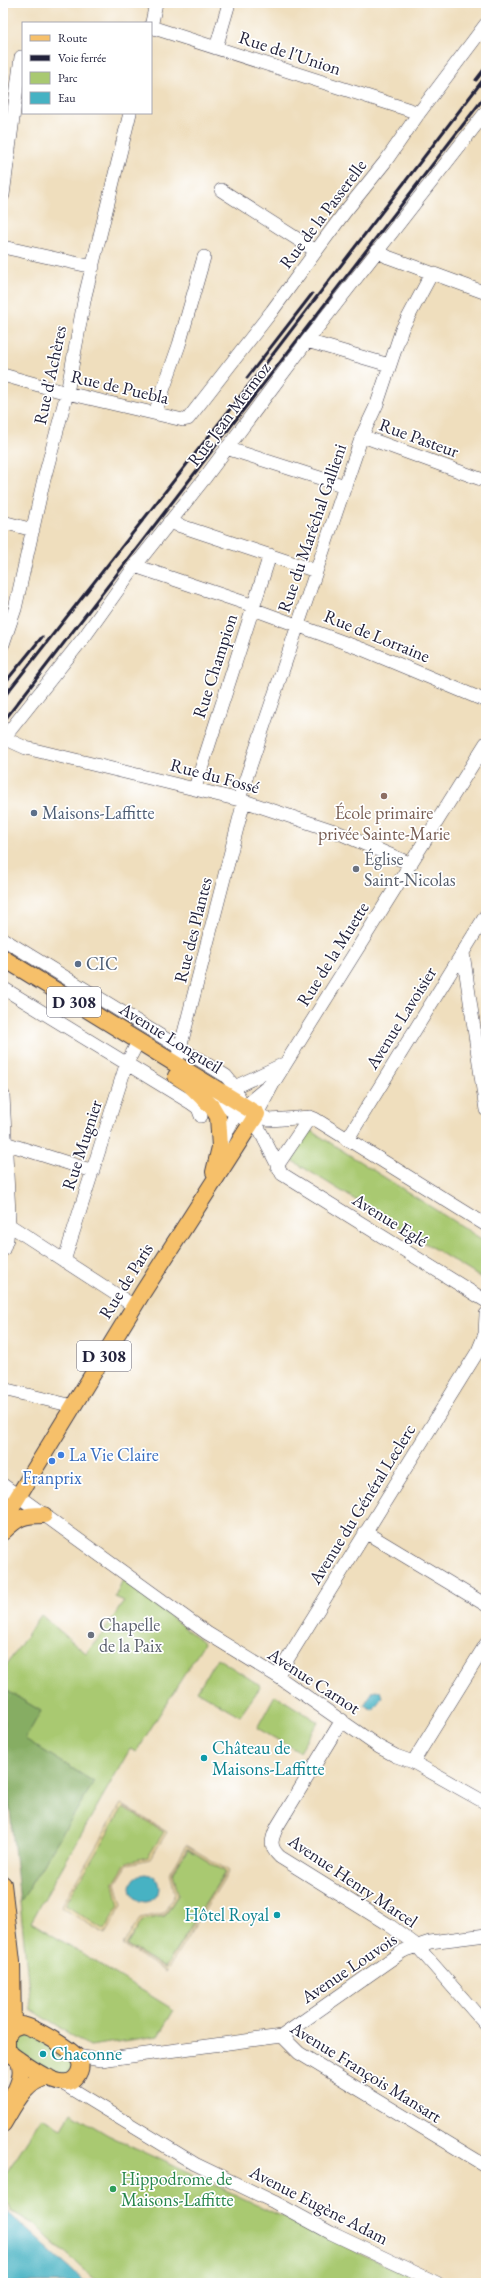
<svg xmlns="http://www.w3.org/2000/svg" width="489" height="2286" font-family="'EB Garamond',serif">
<rect width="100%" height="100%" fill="#fff"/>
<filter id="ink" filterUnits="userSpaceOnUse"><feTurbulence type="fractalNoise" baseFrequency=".025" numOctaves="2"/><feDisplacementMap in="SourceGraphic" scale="8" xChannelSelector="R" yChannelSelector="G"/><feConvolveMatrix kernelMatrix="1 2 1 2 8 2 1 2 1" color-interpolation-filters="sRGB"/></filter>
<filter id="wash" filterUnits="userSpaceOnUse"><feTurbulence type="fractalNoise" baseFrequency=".012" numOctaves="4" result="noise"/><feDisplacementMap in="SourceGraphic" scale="16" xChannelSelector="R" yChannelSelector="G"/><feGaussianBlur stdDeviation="0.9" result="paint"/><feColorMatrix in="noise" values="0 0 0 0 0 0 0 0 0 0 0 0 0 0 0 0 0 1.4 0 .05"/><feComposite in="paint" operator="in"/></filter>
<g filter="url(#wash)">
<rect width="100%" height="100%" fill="#efdebd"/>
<!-- green -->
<path fill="#a9c971" stroke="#667656" d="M307,1128L486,1242V1281L288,1158Z
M123,1579L204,1643L136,1752L130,1749L31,1922L174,2010L158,2036L89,2046L31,2010L20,1902L94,1782L25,1739L41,1711L4,1689L3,1670L41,1615L86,1653L103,1633L124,1601L115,1597Z
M217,1658L261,1686L240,1716L197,1691Z
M275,1695L318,1722L299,1752L257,1728Z
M123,1807L164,1832L148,1857L127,1862L114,1883L119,1906L104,1930L65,1905Z
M188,1849L225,1872L165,1968L127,1945L142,1920L165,1916L178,1895L173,1872Z
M24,2031L70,2058L74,2068L62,2078L16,2052L13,2039Z
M71,2113L108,2135L424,2283H99L35,2225L11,2211L9,2205L3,2200V2178L42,2117L62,2128Z"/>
<!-- forest -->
<path fill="#86ad63" stroke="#54684f" d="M4,1689L41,1711L25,1739L94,1782L20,1902L3,1746Z"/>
<!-- sand -->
<path fill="#eeda9e" stroke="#887e6c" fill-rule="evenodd" d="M121,1804L167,1832L150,1859L128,1864L116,1883L122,1905L105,1934L61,1907ZM123,1807L164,1832L148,1857L127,1862L114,1883L119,1906L104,1930L65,1905Z
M186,1845L229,1871L166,1972L123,1945L140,1918L164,1913L175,1894L170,1872ZM187,1848L226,1872L165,1969L126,1945L142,1920L165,1915L178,1894L172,1872Z"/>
<!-- water -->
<path fill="#46b2c3" stroke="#346a7f" d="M377,1690L380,1691L382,1697L373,1710L364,1705L373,1691Z
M131 1888a14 14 0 1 1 28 0a14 14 0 1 1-28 0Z
M3,2208L86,2283H3Z"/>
</g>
<g filter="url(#ink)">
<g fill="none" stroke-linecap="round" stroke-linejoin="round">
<!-- minor casing -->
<g stroke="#413e4e" stroke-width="14">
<path id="minor" d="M151,27L419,113
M151,27L156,3
M216,48L229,3
M221,190L316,251
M3,195L21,57
M3,247L93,267
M377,251L388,257L486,293
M307,341L389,365
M3,375L67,393L183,420L188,419L272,311L344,213L385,162L419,113L486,24
M155,413L179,345L204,257
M362,436L486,481
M226,448L345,486
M3,522L33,530
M169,522L316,571
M135,566L254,606
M253,609L362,649L486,701
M3,644L15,609L43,483L67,393L85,296L130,113
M4,738L26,748L244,801L337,832L411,864
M3,739L85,636L135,566L204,479L307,341L486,112
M486,743L274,1082L257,1114L270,1120L310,1117L315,1119L486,1225
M195,788L270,555
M239,799L362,436L377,404L402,329L432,273
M3,939L226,1076L234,1086L243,1106
M463,953L486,1110
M3,988L191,1103L198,1108L201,1116
M178,1056L244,801
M228,1090L284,1064
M204,1094L258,1127L282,1174L486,1301
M3,1095L9,1214L7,1239L3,1250
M347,1140L486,915
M5,1143L93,1171
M221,1144L236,1113L272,1083
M277,1166L310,1117
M3,1221L134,1306
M64,1261L126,1065L138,1042
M3,1389L73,1406
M3,1485L207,1633L277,1676L379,1747L396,1756L413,1762L486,1803
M365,1532L486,1605
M277,1676L478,1351L485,1334L486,1314
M342,1720L277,1827C271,1840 269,1847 280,1857L389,1925L416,1945L486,2025
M413,1762L486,1644
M282,2036L299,2053L486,2166
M77,2056L101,2060L282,2036L403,1951L430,1942L486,1935
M62,2083L195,2164L274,2202L331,2233L437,2283"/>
</g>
<!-- major casing -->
<g stroke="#413e4e" stroke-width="18">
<path id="major" d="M3,958L257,1114L143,1292L3,1521
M176,1076L190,1085L212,1107L218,1117L220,1147L214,1172
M3,1532C18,1517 23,1515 44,1515
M3,1884L12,1962L13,2028
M21,2025C32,2026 74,2050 79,2060C82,2066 80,2072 76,2077C63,2094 25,2064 12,2055L7,2049V2035L13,2028Z
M10,2101C17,2088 25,2073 18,2059
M3,2124C14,2106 25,2081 48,2077"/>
</g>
<!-- minor -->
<use href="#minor" stroke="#fff" stroke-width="13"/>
<!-- major -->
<use href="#major" stroke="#f6c06b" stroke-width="16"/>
<!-- rail -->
<path stroke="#22223b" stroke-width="3" d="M476,80L486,67
M247,378L312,294
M3,685L42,637
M3,698L260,371L486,76
M3,722L486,95"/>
</g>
</g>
<!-- markers -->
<circle fill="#8d6e63" stroke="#fff" stroke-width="1.5" cx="384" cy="796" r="4"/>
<g fill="#5c6f8a" stroke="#fff" stroke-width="1.5">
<circle cx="34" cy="813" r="4"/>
<circle cx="78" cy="964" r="4"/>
</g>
<g fill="#6b7280" stroke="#fff" stroke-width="1.5">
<circle cx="356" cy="869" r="4"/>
<circle cx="91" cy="1635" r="4"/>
</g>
<g fill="#3f7fe0" stroke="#fff" stroke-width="1.5">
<circle cx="61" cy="1455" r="4"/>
<circle cx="52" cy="1461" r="4"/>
</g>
<g fill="#0f9aa8" stroke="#fff" stroke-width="1.5">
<circle cx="204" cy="1758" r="4"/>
<circle cx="277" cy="1915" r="4"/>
<circle cx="43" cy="2054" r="4"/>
</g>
<circle fill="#2e9e5b" stroke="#fff" stroke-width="1.5" cx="113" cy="2189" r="4"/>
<g text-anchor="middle" stroke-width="3.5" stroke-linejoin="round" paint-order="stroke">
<!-- shield labels -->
<g fill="#fff" stroke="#646476" stroke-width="1">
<rect x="47" y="987" width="54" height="30" rx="3"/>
<rect x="77" y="1341" width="54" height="30" rx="3"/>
</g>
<g font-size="17" font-weight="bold" fill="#22223b">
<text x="74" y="1008">D 308</text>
<text x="104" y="1362">D 308</text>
</g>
<!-- street labels -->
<g font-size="18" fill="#22223b" stroke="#fff">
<text transform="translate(290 53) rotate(18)" y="6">Rue de l'Union</text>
<text transform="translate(323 214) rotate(-53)" y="6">Rue de la Passerelle</text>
<text transform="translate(50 375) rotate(-78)" y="6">Rue d'Achères</text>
<text transform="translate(120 387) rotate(13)" y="6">Rue de Puebla</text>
<text transform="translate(229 414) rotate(-53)" y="6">Rue Jean Mermoz</text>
<text transform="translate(419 438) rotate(20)" y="6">Rue Pasteur</text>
<text transform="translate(312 528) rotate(-71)" y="6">Rue du Maréchal Gallieni</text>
<text transform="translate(377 636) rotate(22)" y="6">Rue de Lorraine</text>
<text transform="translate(215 666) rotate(-72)" y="6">Rue Champion</text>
<text transform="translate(215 776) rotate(15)" y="6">Rue du Fossé</text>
<text transform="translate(193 930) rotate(-76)" y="6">Rue des Plantes</text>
<text transform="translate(333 954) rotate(-58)" y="6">Rue de la Muette</text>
<text transform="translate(401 1018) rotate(-58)" y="6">Avenue Lavoisier</text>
<text transform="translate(171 1038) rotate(32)" y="6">Avenue Longueil</text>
<text transform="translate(82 1145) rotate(-72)" y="6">Rue Mugnier</text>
<text transform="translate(390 1220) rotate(32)" y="6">Avenue Eglé</text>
<text transform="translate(126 1281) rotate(-58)" y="6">Rue de Paris</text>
<text transform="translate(362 1504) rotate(-58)" y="6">Avenue du Général Leclerc</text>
<text transform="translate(314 1681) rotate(33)" y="6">Avenue Carnot</text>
<text transform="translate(353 1881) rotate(34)" y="6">Avenue Henry Marcel</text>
<text transform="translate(349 1968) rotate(-34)" y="6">Avenue Louvois</text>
<text transform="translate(366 2072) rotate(32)" y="6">Avenue François Mansart</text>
<text transform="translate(319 2205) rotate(27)" y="6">Avenue Eugène Adam</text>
</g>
<!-- service labels -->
<g font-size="18" fill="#4e5e75" stroke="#fff" text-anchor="start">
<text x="42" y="819">Maisons-Laffitte</text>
<text x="86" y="970">CIC</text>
</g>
<!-- education labels -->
<g font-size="18" fill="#785e54" stroke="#fff">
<text x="384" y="819">École primaire<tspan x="384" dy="21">privée Sainte-Marie</tspan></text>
</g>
<!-- worship labels -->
<g font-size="18" fill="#5b616d" stroke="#fff" text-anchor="start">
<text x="364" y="865">Église<tspan x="364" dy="21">Saint-Nicolas</tspan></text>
<text x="99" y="1631">Chapelle<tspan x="99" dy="21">de la Paix</tspan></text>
</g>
<!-- shop labels -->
<g font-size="18" fill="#366cbe" stroke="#fff" text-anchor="start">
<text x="69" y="1461">La Vie Claire</text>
<text x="52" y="1484" text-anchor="middle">Franprix</text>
</g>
<!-- culture labels -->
<g font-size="18" fill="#0d838f" stroke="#fff" text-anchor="start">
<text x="212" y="1754">Château de<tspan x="212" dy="21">Maisons-Laffitte</tspan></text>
<text x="269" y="1921" text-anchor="end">Hôtel Royal</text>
<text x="51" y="2060">Chaconne</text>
</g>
<!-- leisure labels -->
<g font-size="18" fill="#27864d" stroke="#fff" text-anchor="start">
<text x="121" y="2185">Hippodrome de<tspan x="121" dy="21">Maisons-Laffitte</tspan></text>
</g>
</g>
<!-- margin -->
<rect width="489" height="2286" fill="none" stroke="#fff" stroke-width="16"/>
<!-- legend -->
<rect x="22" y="22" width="130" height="92" fill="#ffffff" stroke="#a7a7b1"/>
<rect x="30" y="35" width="20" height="6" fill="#f6c06b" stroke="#a7a7b1"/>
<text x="58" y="42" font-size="12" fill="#22223b">Route</text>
<rect x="30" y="55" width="20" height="6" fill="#22223b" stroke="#a7a7b1"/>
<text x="58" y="62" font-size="12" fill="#22223b">Voie ferrée</text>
<rect x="30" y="72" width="20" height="12" fill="#a9c971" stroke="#a7a7b1"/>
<text x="58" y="82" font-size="12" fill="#22223b">Parc</text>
<rect x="30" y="92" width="20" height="12" fill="#46b2c3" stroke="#a7a7b1"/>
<text x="58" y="102" font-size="12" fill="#22223b">Eau</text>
</svg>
